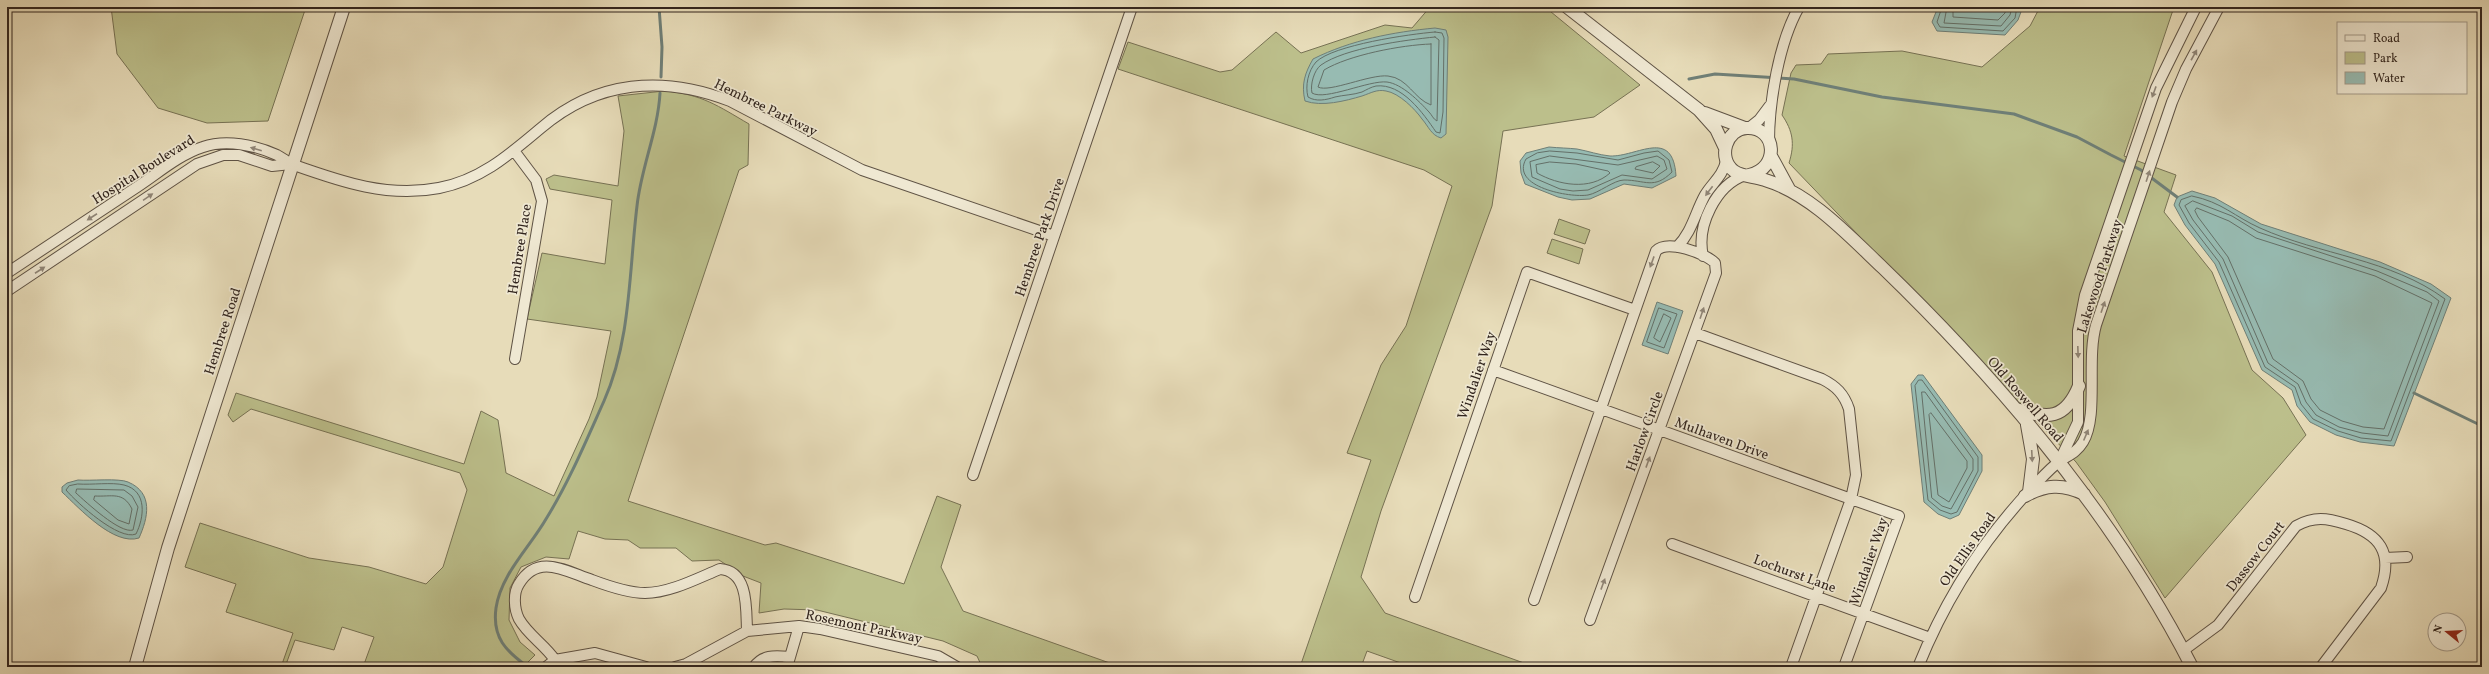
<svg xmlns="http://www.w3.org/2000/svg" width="2489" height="674" font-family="Vollkorn,serif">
<rect width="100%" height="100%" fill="#e7dcb9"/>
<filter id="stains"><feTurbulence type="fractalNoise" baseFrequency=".005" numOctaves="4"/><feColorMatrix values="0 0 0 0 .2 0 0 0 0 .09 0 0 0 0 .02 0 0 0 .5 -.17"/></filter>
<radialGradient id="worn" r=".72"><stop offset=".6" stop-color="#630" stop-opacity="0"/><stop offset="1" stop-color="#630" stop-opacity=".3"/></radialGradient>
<!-- green -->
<path fill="#bcbf8b" stroke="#777254" d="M111,7H304L305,10L268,121L207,123L158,108L117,54Z
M1430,7H1545L1640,85L1594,117L1503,131L1492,206L1381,511L1361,577L1385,613L1535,667H1412L1367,651L1361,667H1300L1371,460L1347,453L1381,365L1406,326L1452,186L1424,170L1118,69L1128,42L1220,72L1232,70L1276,32L1301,53L1385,25L1412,28Z
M2040,7H2174L2124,156L2176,175L2164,212L2212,272L2252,370L2283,398L2306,435L2165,598L2105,502L2076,462L1789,163C1795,144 1793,131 1782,115L1791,73L1796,65L1821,64L1828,54L1902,51L1982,67L2030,26Z
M664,91C702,94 718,106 749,124L748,165L739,170L628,501L765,545L776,543L904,584L937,496L961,505L941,567L963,611L1121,667H982L977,656L943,641L817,610L784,609L759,613L761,583L743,576L719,560L692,561L676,548H640L628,540L605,539L578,531L569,559L546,557L521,567L510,588L509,620L520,642L535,655L523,667H363L374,637L342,627L334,650L295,640L285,667H281L293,633L226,612L236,584L185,567L200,523L309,558L369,567L426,584L443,567L467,490L460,473L251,409L233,422L228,415L236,393L464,464L481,411L498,420L506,473L554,496L589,419L597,397L611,331L527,319L542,253L605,264L612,200L550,189L546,179L554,175L618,186L624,131L618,96Z
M1559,219L1590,230L1585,244L1554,234Z
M1552,239L1583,249L1579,264L1547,253Z"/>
<!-- water -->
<path fill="#97bbb2" stroke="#6f7f77" d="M1938,7H2018L2022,9L2018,20L2005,35L1937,31L1932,22Z
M1435,28L1446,30L1448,37L1446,134L1441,138C1431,135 1429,127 1422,119C1415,109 1399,93 1386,91C1377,89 1371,93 1362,96C1345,101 1322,107 1305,101C1301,84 1305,73 1313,59C1351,40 1393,32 1435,28Z
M1549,147C1559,148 1568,148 1577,149C1588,151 1599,155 1610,156C1637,157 1673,127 1676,176L1652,188L1624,184L1590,199L1572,200L1558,197L1525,184L1521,173L1520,161L1526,153Z
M2192,191L2215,198L2261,224L2380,262L2431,284L2451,298L2394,446L2360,442L2336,435L2310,422L2297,406L2292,390L2262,370L2215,264L2185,225L2174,205L2177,197Z
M1657,302L1683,311L1668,354L1642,345Z
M1918,375H1923L1982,455V471L1959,515L1950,519L1938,514L1924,502L1911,384Z
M78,480C90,481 119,478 128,482C154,493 148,518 139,538C114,546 80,509 62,492V487L67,483Z"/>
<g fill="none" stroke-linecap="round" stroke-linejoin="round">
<!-- shore -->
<path stroke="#647068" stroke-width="1" d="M1942,7L1937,22L1940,27L2003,31L2015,18L2017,7
M1947,7L1944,23L2001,26L2010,15L2012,7
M1953,7V17L1998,20L2005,13L2006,7
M1435,32L1442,33L1444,38L1443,112L1440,133L1436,132C1423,113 1402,83 1376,86C1371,87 1366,90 1362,92C1353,95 1343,95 1335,97C1326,100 1316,102 1308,97C1305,86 1308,71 1316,62C1333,45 1410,34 1435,32Z
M1435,37L1439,40L1437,121C1433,119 1432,115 1429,112C1419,101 1402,84 1387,82C1369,80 1325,101 1312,93C1310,85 1314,70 1321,65C1345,48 1405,40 1435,37Z
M1431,44V105C1414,99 1408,78 1388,76C1370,74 1329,93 1318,87L1324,70C1349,55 1401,45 1431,44Z
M1550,151L1577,153L1618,160L1644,153L1658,151L1669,160L1672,172C1654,190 1645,180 1624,180C1614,180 1599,193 1588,195C1570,198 1510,187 1526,159L1537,153Z
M1550,156L1618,165L1657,156L1664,160L1667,169L1652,179L1622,175L1588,190L1573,191L1560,189L1532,177L1530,162Z
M1550,162L1576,164L1608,171L1610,173C1590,191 1558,185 1537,173L1536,165Z
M1653,162L1660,166L1653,173L1635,169L1636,167Z
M2192,196C2222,202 2235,217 2260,228C2320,255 2391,259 2445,299L2391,441L2361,438L2338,431L2313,419L2301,404L2295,387L2265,367L2219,262L2189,223L2179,205L2181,200Z
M2193,201L2232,216L2258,232L2377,271L2427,292L2439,301L2388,436L2362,433L2339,427L2316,415L2306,402L2298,384L2268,363L2223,259L2193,220L2185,206Z
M2197,208L2229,221L2256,238L2375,276L2432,303L2384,429L2363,427L2342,421L2320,410L2311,399L2303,381L2273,359L2228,257L2198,217L2195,211Z
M1659,308L1677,314L1664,348L1647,342Z
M1664,314L1671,318L1660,342L1654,338Z
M1919,380H1922L1978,457V471L1957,512L1951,514L1940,510L1928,500L1915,386Z
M1922,392H1925L1973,459V470L1951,509L1942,506L1932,498Z
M1931,413L1967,461V468L1949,502L1938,495L1929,415Z
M78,484C92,485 112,482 124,485C148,491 144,518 136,534C119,541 77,503 66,490L69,486Z
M77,489L124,490L132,496L138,507L133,530C120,534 86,502 76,493Z
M95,496C112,497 123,491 132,509L129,524L118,520L94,500Z"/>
<!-- stream -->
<path stroke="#6f7f77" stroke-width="3" d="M659,7L662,47L661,77
M1689,79L1715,74L1794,79L1882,97L2014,114L2077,137L2111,155L2141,170L2177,197
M2414,393L2482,426
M528,667C506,651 492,638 496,608C501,574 530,547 546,519C569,482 586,441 604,401C631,340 629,271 637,206C641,168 658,131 660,93"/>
<!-- minor casing -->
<g stroke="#5f5345" stroke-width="12">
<path id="minor" d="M1749,128L1759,120L1771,104
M1769,142C1769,102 1779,42 1799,7
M515,152L536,180L542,201L515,359
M1677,247C1692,232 1695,213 1705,195C1712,183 1723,176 1726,161
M1703,256C1696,226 1716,185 1745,175
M7,273C50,245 92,217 134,189C156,175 178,155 203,147C226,139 255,145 277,155C283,158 288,163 294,165C342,182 388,198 439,188C481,180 510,154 541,128C597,80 663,75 730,101L862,170L1054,236
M7,291L197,164L223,155H239L272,166L291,164
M1695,333L1822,379C1836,386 1844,394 1849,409L1856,475L1851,499L1899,516L1844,667
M1493,370L1851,499L1791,667
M2059,462L2078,422V331L2085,295L2156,88L2196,7
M973,475L1132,7
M1672,544L1930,638
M2385,558L2407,557
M1415,597L1527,272L1635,310
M1534,600L1656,251C1667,239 1705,253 1715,263L1716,273L1590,620
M2184,650L2218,625L2296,526C2314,516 2327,518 2346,524C2380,534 2393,553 2381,588L2321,667
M790,657L799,626
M555,660C545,645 528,635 519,619C514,609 513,593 519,584C538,552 567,572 592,580C608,586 628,593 645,593C670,593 698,578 720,569C749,571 746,609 747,631
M546,667L555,660L595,653L646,667
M675,667L686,664L747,631L799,626L820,629L938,656L957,667
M754,667C763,654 776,656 790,657L787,667
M1918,667C1945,600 1982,541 2031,489C2040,480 2050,468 2060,461C2069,455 2077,452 2083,442C2099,415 2086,360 2096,325L2172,102L2186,69L2219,7"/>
</g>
<!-- tertiary casing -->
<g stroke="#5f5345" stroke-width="14">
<path id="tertiary" d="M1567,7L1699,110L1716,129L1725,148
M1705,113L1745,128
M1771,156L1789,189
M1749,175C1780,169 1777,127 1747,128C1726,129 1717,158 1734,171C1742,177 1755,176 1765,180C1811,194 1849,236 1883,268C2004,385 2115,517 2192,667
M2016,409C2048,419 2065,420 2079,386
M2027,425L2033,459L2029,492
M2025,496C2045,485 2062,483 2084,494
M135,667L168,548L344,7"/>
</g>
<!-- minor -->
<use href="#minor" stroke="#efe8d2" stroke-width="10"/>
<!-- tertiary -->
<use href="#tertiary" stroke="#efe8d2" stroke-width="12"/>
</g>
<!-- one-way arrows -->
<defs><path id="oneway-solid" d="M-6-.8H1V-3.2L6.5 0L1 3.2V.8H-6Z"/></defs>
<g fill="#908678">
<use href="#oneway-solid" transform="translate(2194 55) rotate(-61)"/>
<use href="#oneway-solid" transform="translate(2154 92) rotate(110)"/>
<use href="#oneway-solid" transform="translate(256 149) rotate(-164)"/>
<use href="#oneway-solid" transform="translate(2148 176) rotate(-72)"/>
<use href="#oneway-solid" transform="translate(1709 191) rotate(127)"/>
<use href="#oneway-solid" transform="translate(148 197) rotate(-34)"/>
<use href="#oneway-solid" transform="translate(92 217) rotate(147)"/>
<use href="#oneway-solid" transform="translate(1652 262) rotate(110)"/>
<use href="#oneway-solid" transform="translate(40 270) rotate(-33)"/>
<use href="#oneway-solid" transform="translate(2103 307) rotate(-71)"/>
<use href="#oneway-solid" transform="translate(1702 313) rotate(-71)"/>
<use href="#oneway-solid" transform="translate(2078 352) rotate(88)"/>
<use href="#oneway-solid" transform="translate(2086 435) rotate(-67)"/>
<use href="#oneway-solid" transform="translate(2032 456) rotate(87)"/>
<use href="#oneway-solid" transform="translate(1648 462) rotate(-70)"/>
<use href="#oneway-solid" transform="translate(1603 584) rotate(-70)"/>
</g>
<g text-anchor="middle" stroke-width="3.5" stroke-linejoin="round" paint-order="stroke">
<!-- street labels -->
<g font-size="14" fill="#32251e" stroke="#efe8d2">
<text transform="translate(766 107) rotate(26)" y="5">Hembree Parkway</text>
<text transform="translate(143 169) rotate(-32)" y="5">Hospital Boulevard</text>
<text transform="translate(1039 237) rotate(-71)" y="5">Hembree Park Drive</text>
<text transform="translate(519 249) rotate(-81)" y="5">Hembree Place</text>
<text transform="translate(2099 276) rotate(-72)" y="5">Lakewood Parkway</text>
<text transform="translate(222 331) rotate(-72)" y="5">Hembree Road</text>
<text transform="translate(1476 375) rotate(-71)" y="5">Windalier Way</text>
<text transform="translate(2026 399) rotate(49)" y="5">Old Roswell Road</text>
<text transform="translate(1644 431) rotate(-70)" y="5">Harlow Circle</text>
<text transform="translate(1722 438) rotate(20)" y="5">Mulhaven Drive</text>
<text transform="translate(1967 549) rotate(-55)" y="5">Old Ellis Road</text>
<text transform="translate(2255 556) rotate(-52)" y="5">Dassow Court</text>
<text transform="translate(1868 561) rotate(-71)" y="5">Windalier Way</text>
<text transform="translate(1795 573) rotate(20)" y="5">Lochurst Lane</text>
<text transform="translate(864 626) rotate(12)" y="5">Rosemont Parkway</text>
</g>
</g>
<!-- margin -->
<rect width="2489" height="674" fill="none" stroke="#e7dcb9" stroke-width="24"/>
<rect x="8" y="8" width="2473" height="658" fill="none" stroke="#32251e" stroke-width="2"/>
<rect x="12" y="12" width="2465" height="650" fill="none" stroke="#32251e"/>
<!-- legend -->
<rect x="2337" y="22" width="130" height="72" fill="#efe8d2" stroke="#a39a8a"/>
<rect x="2345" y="35" width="20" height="6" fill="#efe8d2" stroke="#a39a8a"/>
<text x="2373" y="42" font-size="12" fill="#32251e">Road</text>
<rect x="2345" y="52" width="20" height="12" fill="#bcbf8b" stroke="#a39a8a"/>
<text x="2373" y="62" font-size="12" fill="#32251e">Park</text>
<rect x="2345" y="72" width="20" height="12" fill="#97bbb2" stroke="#a39a8a"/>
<text x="2373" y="82" font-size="12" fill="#32251e">Water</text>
<!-- north arrow -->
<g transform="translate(2447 632) rotate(288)"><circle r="19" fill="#efe8d2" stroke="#a39a8a"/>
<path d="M0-3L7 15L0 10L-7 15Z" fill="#8f2418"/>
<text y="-6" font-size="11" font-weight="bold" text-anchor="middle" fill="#32251e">N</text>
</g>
<rect width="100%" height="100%" filter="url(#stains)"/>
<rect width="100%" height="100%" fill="url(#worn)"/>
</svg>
